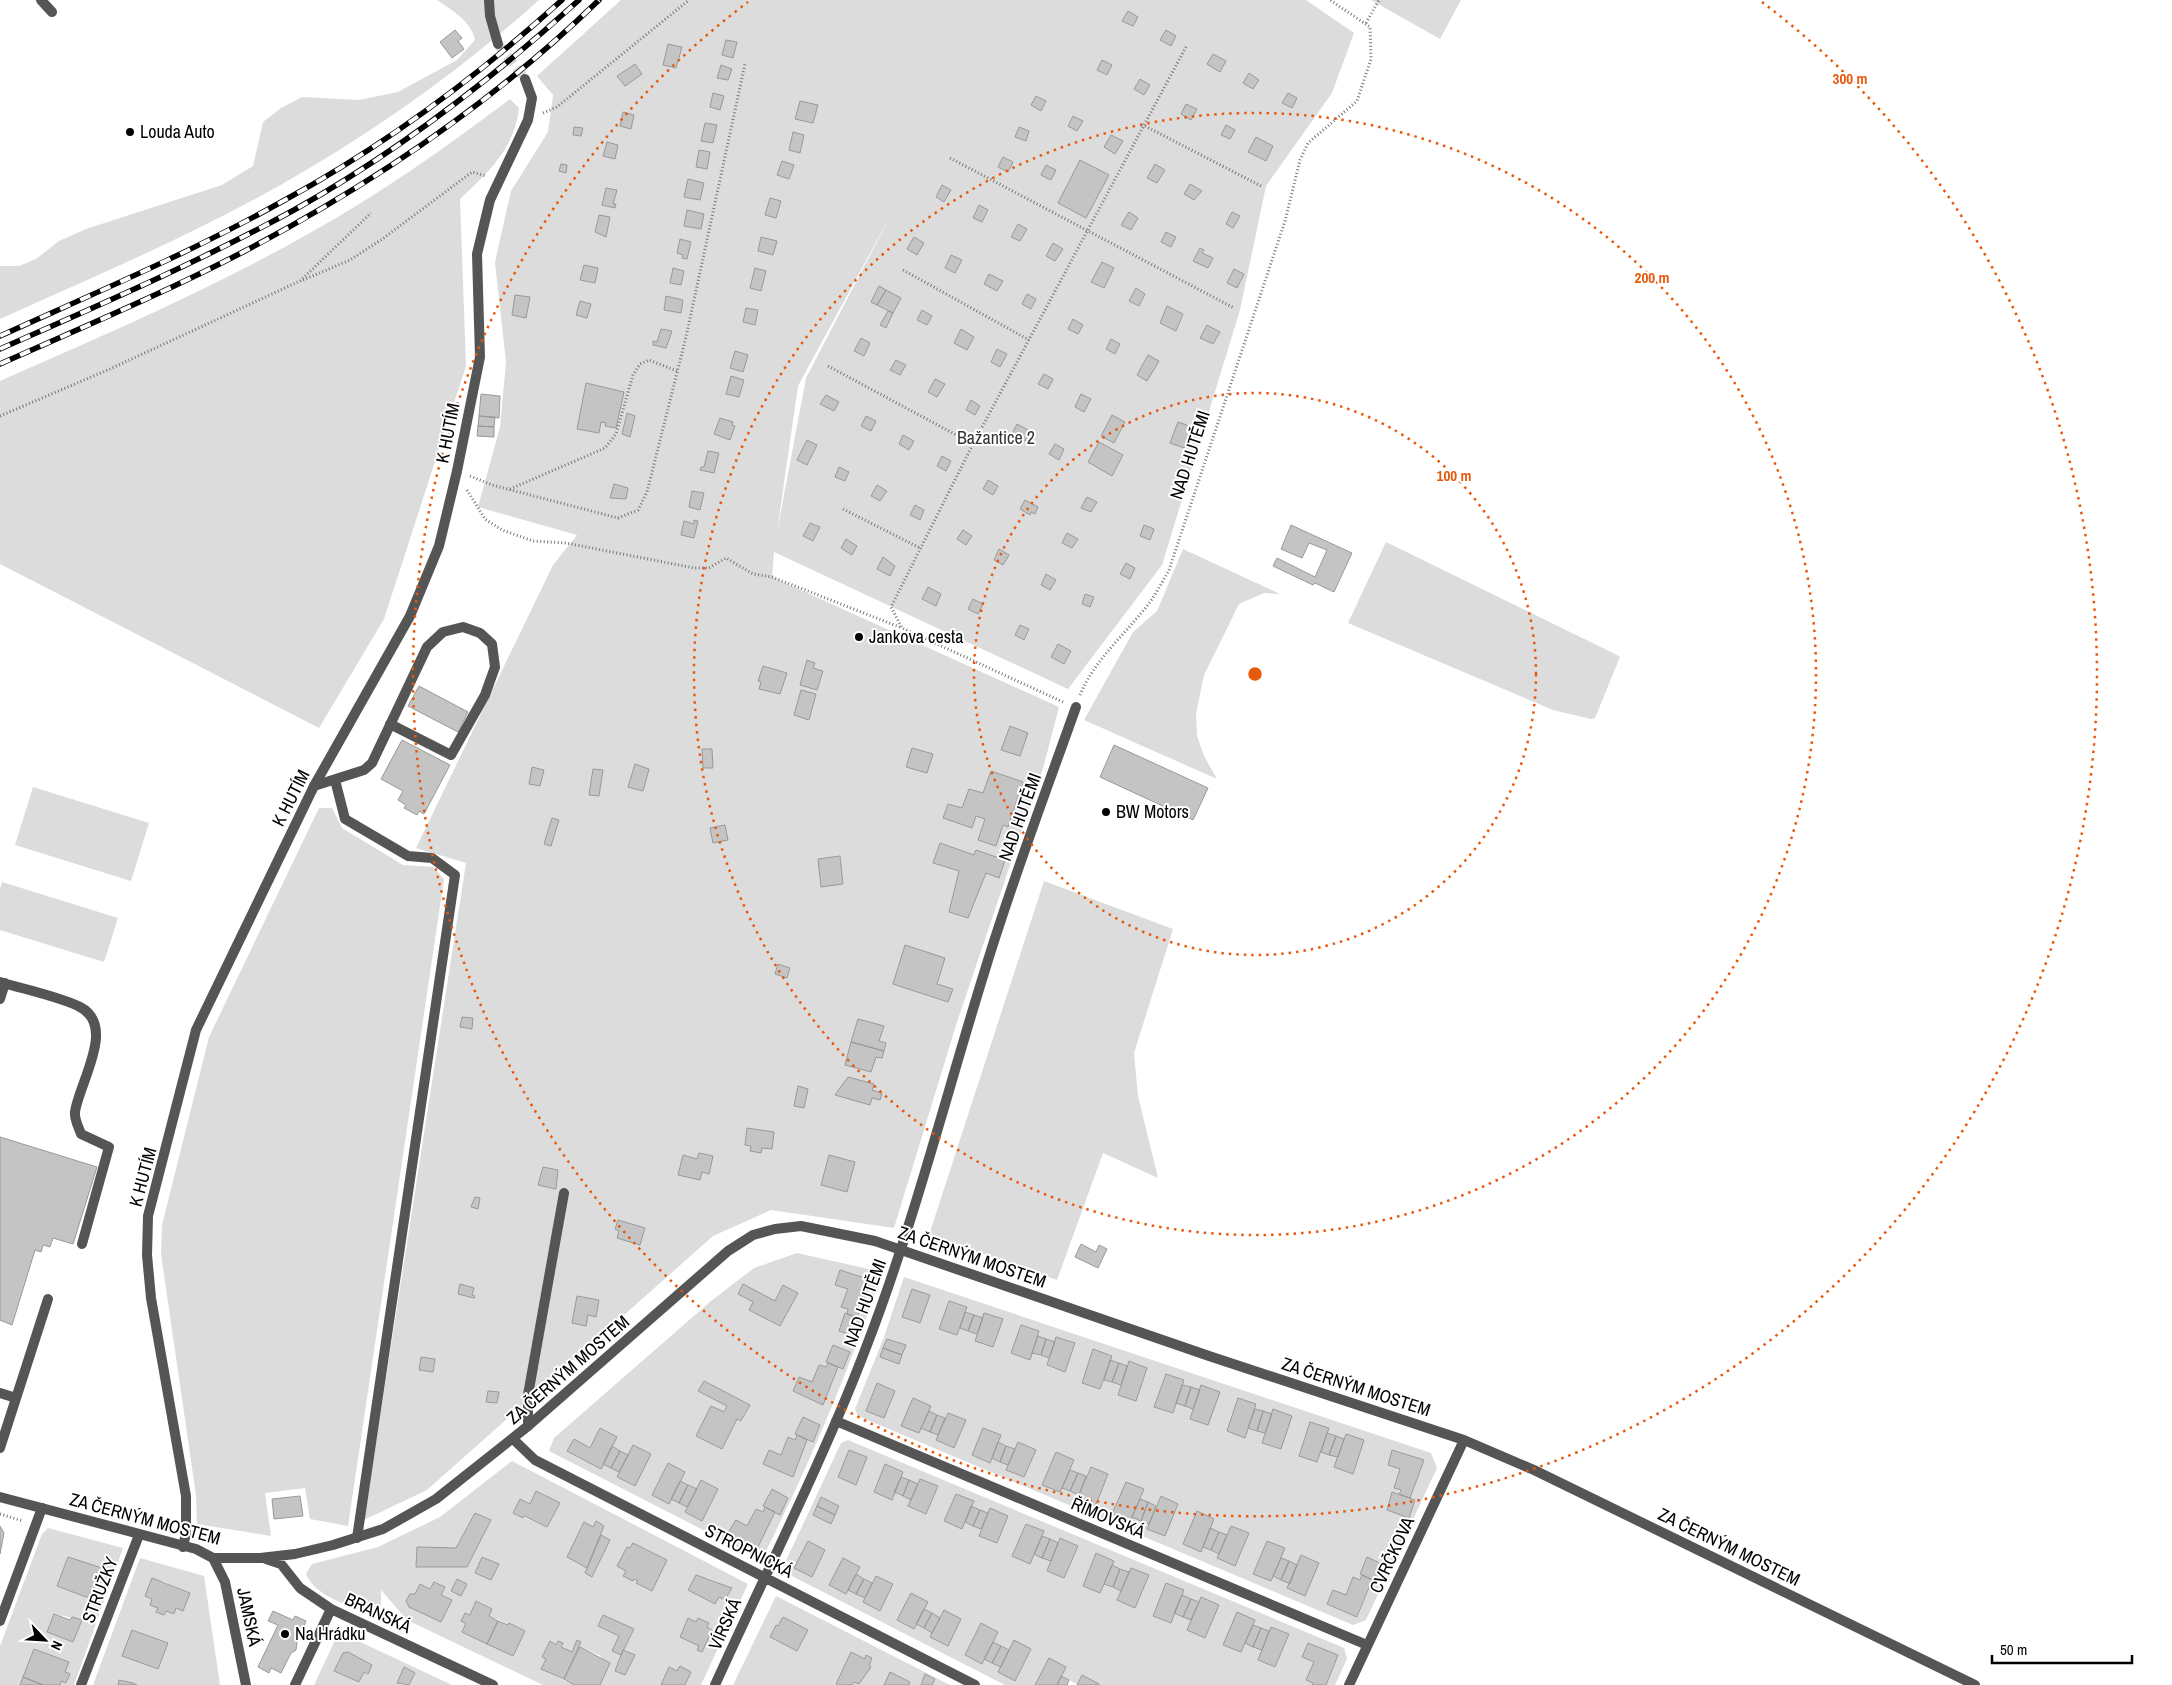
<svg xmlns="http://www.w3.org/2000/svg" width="2172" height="1685" font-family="'Archivo Narrow',sans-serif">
<rect width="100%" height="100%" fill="#fff"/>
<!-- green -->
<path fill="#dcdcdc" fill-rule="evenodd" d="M437,0H539C459,72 370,135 277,187C188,237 93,277 0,319V266H19L36,259L59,241L86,229L222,185L253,166L263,122L281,108L302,97L359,100L398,92L457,60L475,40C471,21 453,11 437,0Z
M621,0H1306L1354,33L1332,93L1266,186L1240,310L1162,565L1068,689L774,552L772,577L1059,707L1044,765L957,1022L894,1228L771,1210L713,1236L427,1490L364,1520L466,863L416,848L553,565L577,535L478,507L500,427L506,362L495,262L511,191L548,132L553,95L537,76ZM893,211L806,378L777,532L798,386Z
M1371,0H1461L1440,39Z
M510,99L519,108C514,150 488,172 460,199L466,366L384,619L319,728L0,564V381C104,335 209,290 308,234C379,195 445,148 510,99Z
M1386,542L1617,655L1620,657L1595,718L1591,719L1553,710L1348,623Z
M1183,549L1280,594L1264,593L1239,604L1204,675L1196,714L1197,736L1204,756L1217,779L1084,720L1133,632L1157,611Z
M33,787L149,823L131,881L15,845Z
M319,808H332L342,828L403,865L433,867L444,879L348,1526L310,1519L305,1488L265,1493L271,1536L197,1524L196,1495L161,1254L162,1225L209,1037Z
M1044,881L1173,929L1134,1053L1138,1096L1158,1178L1103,1153L1057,1280L929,1235Z
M2,882L118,918L104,962L0,930V889Z
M797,1253L882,1272C850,1369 810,1463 764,1555L756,1557L549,1451L554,1438L711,1301L754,1268ZM840,1270L871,1280L857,1318L862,1320L856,1337L839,1331L848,1309L842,1307L848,1289L835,1284ZM743,1285L775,1301L783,1285L798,1293L780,1326L749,1310L753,1302L738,1294ZM833,1345L850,1352L843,1369L838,1367L823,1405L793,1391L799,1378L812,1382L819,1365L826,1367ZM704,1382L750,1405L742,1421L737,1419L722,1449L696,1436L711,1406L724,1412L727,1406L698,1391ZM803,1417L820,1425L813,1441L807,1440L793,1477L763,1464L769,1450L781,1455L788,1437L795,1440L797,1435L795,1434ZM600,1428L617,1437L612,1446L628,1455L651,1454L634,1486L617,1477L619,1472L603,1464L601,1469L567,1451L574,1439L590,1448ZM668,1463L685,1472L680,1481L697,1489L702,1480L718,1489L702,1521L685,1512L687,1507L671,1499L669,1503L652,1495ZM771,1489L788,1498L780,1514L775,1512L757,1549L741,1540L736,1520L747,1526L756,1509L763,1512L765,1507L763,1506Z
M904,1277L1431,1453L1437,1468L1366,1620L1353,1625L858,1416L855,1409L884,1337ZM912,1289L930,1295L920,1323L902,1317ZM949,1301L967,1307L965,1312L983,1318L984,1313L1002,1319L993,1347L975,1341L977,1334L960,1328L957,1335L939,1329ZM1021,1325L1039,1331L1038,1336L1055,1342L1057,1337L1075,1343L1065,1372L1047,1366L1049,1358L1032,1353L1030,1360L1011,1353ZM887,1339L906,1345L899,1364L880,1357ZM1093,1350L1111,1355L1110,1360L1127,1366L1129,1361L1147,1368L1136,1401L1118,1395L1121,1385L1104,1380L1100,1389L1082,1383ZM1166,1374L1184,1380L1182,1385L1200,1390L1220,1392L1208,1425L1190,1419L1193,1409L1176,1403L1172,1413L1154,1407ZM877,1383L895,1391L883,1418L866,1411ZM913,1398L931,1406L929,1411L945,1418L948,1413L966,1420L954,1448L936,1440L938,1435L921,1428L919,1433L902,1426ZM1238,1398L1256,1404L1255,1409C1267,1413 1278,1415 1292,1416L1280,1449L1262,1443L1265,1433L1248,1428L1245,1437L1227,1431ZM1310,1422L1328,1428L1327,1433L1344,1439L1346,1434L1364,1440L1353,1473L1335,1467L1338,1457L1321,1452L1317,1462L1299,1455ZM984,1428L1001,1435L998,1442L1015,1449L1018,1442L1036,1450L1024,1477L1007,1470L1008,1465L992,1458L989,1463L972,1455ZM1393,1450L1424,1460L1410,1498L1415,1500L1409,1517L1387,1510L1392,1492L1399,1494L1400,1469L1388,1465ZM1056,1452L1074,1460L1070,1470L1086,1476L1091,1467L1108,1474L1095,1507L1077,1499L1079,1495L1062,1488L1060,1492L1042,1485ZM1126,1482L1144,1489L1140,1499L1156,1506L1161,1496L1178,1504L1165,1536L1147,1529L1149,1524L1132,1517L1130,1522L1113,1514ZM1197,1512L1214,1519L1210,1528L1227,1535L1231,1526L1249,1533L1235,1566L1218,1559L1219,1554L1203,1547L1200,1551L1183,1544ZM1267,1541L1284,1548L1281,1558L1297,1565L1302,1555L1319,1563L1305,1595L1290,1584L1273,1576L1271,1581L1253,1573ZM1367,1557L1384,1564L1377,1582L1372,1580L1358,1617L1340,1609L1353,1578L1360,1580Z
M848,1440L1344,1648L1347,1659L1335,1685H1326L1338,1655L1308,1643L1302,1657L1314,1662L1307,1680L1313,1683L1312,1685H1099L1082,1675L1077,1684L1061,1676L1066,1667L1035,1685H1005L786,1573L784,1565L841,1443ZM849,1450L867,1457L855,1484L838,1477ZM885,1465L903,1472L901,1477L918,1484L920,1479L938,1487L926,1514L909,1507L911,1500L894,1493L891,1499L874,1492ZM956,1494L971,1506L988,1513L991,1509L1008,1516L997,1543L979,1536L981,1529L965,1522L962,1529L944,1521ZM821,1497L839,1506L831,1523L813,1515ZM1026,1524L1044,1531L1042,1536L1058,1543L1060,1538L1078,1546L1064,1578L1047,1571L1051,1561L1034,1554L1030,1564L1012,1556ZM808,1541L825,1550L812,1576ZM1096,1553L1114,1560L1112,1565L1129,1572L1131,1568L1148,1575L1135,1608L1117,1600L1121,1591L1104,1584L1100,1593L1083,1586ZM860,1567L856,1574L872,1583L876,1576L893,1585L880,1611L863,1602L865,1598L848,1590L846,1594L829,1585ZM1166,1583L1184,1590L1182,1595L1199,1602L1191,1620L1174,1613L1170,1623L1153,1616ZM928,1602L924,1609L940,1618L944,1611L961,1619L947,1646L931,1637L932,1633L916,1624L914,1629ZM981,1623L998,1632L993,1642L1009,1650L1014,1641L1031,1649L1015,1681L998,1672L1001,1667L984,1659L982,1664L965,1655ZM1253,1625L1269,1631L1272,1627L1289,1634L1275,1667L1258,1660L1262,1650L1245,1643L1241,1652L1223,1645Z
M512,1461L748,1584L701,1685H685L691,1672L680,1666L677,1671L669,1667L661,1685H600L601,1656L580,1647L576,1653L581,1642L577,1640L572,1652L561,1647L563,1643L559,1641L556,1645L550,1642L542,1657L546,1659L541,1669L574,1685H543L407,1620L381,1590V1617C358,1608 316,1599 306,1574L312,1564L378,1547L440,1517ZM536,1492L560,1503L547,1527L513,1513L520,1499L530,1504ZM475,1513L491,1520L467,1567H417V1548H456ZM596,1522L604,1526L601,1535L610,1540L592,1577L585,1573L587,1568L568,1557ZM633,1543L656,1554L652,1591L636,1583L638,1581L634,1579L633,1581L623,1576L626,1571L627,1547L630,1548ZM483,1557L498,1564L491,1580L475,1573ZM707,1578L732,1588L726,1600L719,1597L715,1603L705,1580ZM434,1582L444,1587L441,1595L452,1600L406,1601L410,1594H415L420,1584L430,1589ZM477,1601L492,1609L489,1616L525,1631L513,1656L462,1632L466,1623L461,1620L465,1613L470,1615ZM603,1615L634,1629L623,1650L634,1655L625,1675L615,1671L621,1655L612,1651L619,1636L598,1626ZM688,1618L696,1622L698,1618L708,1623L707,1627L712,1630L702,1652L699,1646L680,1637Z
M48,1528L123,1548L74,1685H60L61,1681L67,1683L70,1674L65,1672L69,1662L34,1649L20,1685H0V1646L42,1534ZM68,1557L102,1568L91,1597H86L57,1586ZM54,1614L82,1620L73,1642L47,1632Z
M140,1558L204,1576L220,1685H137L120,1680L118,1685H93ZM163,1581L190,1593L183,1610L176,1608L174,1614L166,1611L164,1615L157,1612L158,1608L150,1605ZM133,1630L168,1643L158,1669L123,1656Z
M776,1596L950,1685H932L935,1679L925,1675L921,1685H909L910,1682L891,1673L884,1685H852L854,1682L859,1684L864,1675L866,1676L872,1658L867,1655L865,1659L852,1652L836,1684L838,1685H733ZM783,1617L808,1630L797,1651L770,1637L776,1625L778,1626Z
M339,1632L452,1685H409L415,1673L404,1668L397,1682L402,1685H314ZM348,1652L372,1665L368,1674L364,1672L359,1682L334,1671L343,1654Z"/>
<!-- building -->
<path fill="#c4c4c4" stroke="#999" d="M1128,11L1138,17L1133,26L1122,21Z
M455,30L462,38L458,41L464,49L452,58L440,42Z
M1166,30L1176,36L1171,46L1160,40Z
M726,40L737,42L733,58L722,55Z
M668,44L682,47L676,68L663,65Z
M1213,54L1226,61L1220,72L1207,64Z
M1102,60L1112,65L1107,75L1097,70Z
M635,64L642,74L625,86L617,76Z
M721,65L732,69L728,80L717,78Z
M1249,73L1259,80L1253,89L1243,83Z
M1140,79L1150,85L1144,95L1134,89Z
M713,93L724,96L720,110L710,107Z
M1288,93L1297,98L1292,108L1282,103Z
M1036,96L1046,101L1041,111L1031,105Z
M800,101L818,105L813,123L795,119Z
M1186,104L1197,109L1191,120L1181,114Z
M623,112L634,115L631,129L620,126Z
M1073,116L1083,121L1077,131L1068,126Z
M705,123L717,125L713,143L701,141Z
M1226,125L1235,130L1230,139L1221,135Z
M574,127L583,128L581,136L573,135Z
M1019,127L1029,131L1026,141L1015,137Z
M793,132L804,135L800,153L789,150Z
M1111,135L1123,141L1115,154L1104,147Z
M1256,137L1273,146L1266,161L1248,152Z
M607,142L618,145L615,159L603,156Z
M699,150L710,152L707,169L696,167Z
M1003,157L1013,162L1008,172L998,167Z
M1080,160L1109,175L1086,218L1058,203Z
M782,161L794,165L789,179L777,175Z
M561,164L567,165L566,173L559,171Z
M1155,164L1165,170L1157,183L1147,178Z
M1046,165L1056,170L1051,180L1041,175Z
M688,179L704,183L700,200L684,197Z
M1190,184L1202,191L1194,200L1184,194Z
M942,185L951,190L944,202L936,197Z
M606,188L617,190L613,204H616L615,208L602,205Z
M770,198L781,201L776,218L765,215Z
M979,205L988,210L982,222L973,218Z
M687,210L704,214L701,229L684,226Z
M1129,212L1138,218L1131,230L1121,225Z
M1232,212L1240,216L1233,228L1226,224Z
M599,215L610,217L606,237L595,232Z
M1018,224L1027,229L1020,241L1011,237Z
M1166,232L1176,237L1171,247L1161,242Z
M761,237L777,241L773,255L758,251Z
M914,237L924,243L917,255L907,249Z
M680,239L691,242L687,259L682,258L683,255L677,253Z
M1053,243L1063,249L1055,261L1046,256Z
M1200,248L1204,250L1202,253L1213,258L1208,268L1193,261Z
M951,255L962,260L955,273L945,268Z
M1102,262L1114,268L1104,288L1091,282Z
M584,265L598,268L595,283L580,280Z
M673,268L684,271L681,285L670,283Z
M755,268L766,271L761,291L750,288Z
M1234,269L1244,274L1237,288L1227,283Z
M989,274L1003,281L997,291L984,284Z
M879,286L886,290L877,305L871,302Z
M1136,288L1145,294L1139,306L1129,301Z
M886,290L901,298L893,313L877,305Z
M1027,294L1036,299L1031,309L1022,304Z
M515,295L530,297L526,318L512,315Z
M666,296L683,300L681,313L664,310Z
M580,301L591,304L587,318L576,315Z
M1167,306L1183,314L1176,331L1160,323Z
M746,308L758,310L755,325L743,322Z
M922,310L932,316L927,325L917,320Z
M888,311L893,313L886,328L880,325Z
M1073,319L1083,325L1078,334L1068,329Z
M1207,325L1220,332L1213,344L1200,338Z
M661,329L672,331L666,348L653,345V341L657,342Z
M961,329L974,337L967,350L954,343Z
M861,338L870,343L864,356L854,351Z
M1111,339L1120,344L1115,354L1106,349Z
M997,349L1007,354L1000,367L991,362Z
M735,351L748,355L743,372L730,368Z
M1148,355L1159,361L1147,381L1137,375Z
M896,360L906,365L900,375L890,370Z
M1044,374L1053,379L1048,389L1038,384Z
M731,376L744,380L739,397L726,394Z
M935,379L945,384L937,397L928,392Z
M586,383L624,392L616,428L605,426L606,423L601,422L599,433L577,429Z
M481,394L500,396L499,418L479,416Z
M1081,394L1091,399L1084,412L1075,407Z
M826,395L839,402L834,411L820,404Z
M971,400L980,406L975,415L966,410Z
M627,413L635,416L630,437L622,434Z
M1112,415L1125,422L1114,443L1101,436Z
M479,416L495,417L494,427L478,426Z
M866,416L876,421L871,431L861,426Z
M720,418L733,422L732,425L735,426L730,440L714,434Z
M1178,422L1192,427L1184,448L1170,443Z
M1017,424L1030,431L1025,441L1012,434Z
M478,426L494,427V437L477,436Z
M903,435L914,441L909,450L899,444Z
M807,440L817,445L807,465L797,460Z
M1099,442L1123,455L1112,476L1088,462Z
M1055,444L1064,449L1059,460L1049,454Z
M708,451L719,453L714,473L700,470L701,467H704Z
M942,456L951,461L946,471L937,466Z
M839,467L849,472L845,481L835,477Z
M988,480L998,486L993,495L983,489Z
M614,484L628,488L626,499L610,498Z
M877,485L887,491L880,501L871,496Z
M692,491L704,493L700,510L689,507Z
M1087,497L1097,502L1091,512L1081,508Z
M1025,500L1038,507L1035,514L1031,512L1030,515L1020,509Z
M915,505L924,510L920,520L910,515Z
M694,520L698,521L694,538L681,535L684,521L694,524Z
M810,523L820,527L813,541L803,536Z
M1144,525L1154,529L1150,540L1140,536Z
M1291,525L1352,553L1334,592L1315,583L1313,585L1273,566L1277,558L1315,577L1327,550L1309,543L1302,558L1281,549Z
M963,530L972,536L966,545L957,539Z
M1067,533L1078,539L1072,548L1062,543Z
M846,539L857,546L852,555L841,548Z
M999,549L1009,555L1003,565L994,560Z
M883,557L895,566L890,576L877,569Z
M1126,563L1135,568L1130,579L1120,574Z
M1046,574L1056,580L1050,590L1041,585Z
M928,587L941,594L936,606L922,599Z
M1085,594L1094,597L1090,607L1082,604Z
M973,599L983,604L978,614L968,609Z
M1020,625L1029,629L1024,640L1015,635Z
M1058,644L1071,651L1064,664L1051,657Z
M807,660L815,663L813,668L823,671L817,690L800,685Z
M763,666L787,673L780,694L759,689L761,682L758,681Z
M419,686L468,712L458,732L408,706Z
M801,690L816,694L809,720L794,715Z
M1010,726L1028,733L1020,756L1001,750Z
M402,740L450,765L424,814L419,811L417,815L404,808L406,805L398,800L403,791L381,779Z
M1114,745L1208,788L1193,820L1100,777Z
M912,748L933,754L927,773L906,767Z
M702,749H712L713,768H703Z
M635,764L649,769L643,791L628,787Z
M532,767L544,770L540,786L529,784Z
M593,769L603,770L599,796L589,795Z
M991,771L1023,782L1022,793L1019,794L1008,827L1003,825L996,846L978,840L985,819L976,816L972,828L943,818L948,804L962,808L969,789L983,793Z
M552,818L559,820L551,846L544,844Z
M725,825L728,840L713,843L710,828Z
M940,843L974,855L976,850L1005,860L999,878L986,873L968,918L949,912L959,871L933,863Z
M840,856L843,884L821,887L818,859Z
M905,945L945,958L937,984L953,989L948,1002L893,984Z
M778,964L790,968L787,978L775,974Z
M462,1017L473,1018L472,1029L460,1027Z
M858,1019L884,1026L879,1041L886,1043L884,1051L851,1042Z
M851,1042L884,1051L882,1058L876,1057L871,1072L845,1065Z
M848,1077L874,1084L872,1090L882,1093L880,1100L872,1098L870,1105L835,1095Z
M798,1086L808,1089L804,1108L794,1106Z
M747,1128L774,1132L772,1149L762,1148L761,1153L750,1151L751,1146L745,1145Z
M0,1137L97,1167L73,1244L53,1238L50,1247L43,1245L41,1252L35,1250L12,1325L0,1320Z
M699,1153L713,1156L709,1174L702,1172L700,1180L678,1175L683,1155L697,1159Z
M829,1155L855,1162L847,1192L821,1185Z
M543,1167L558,1170L556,1189L538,1185Z
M475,1197L480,1198L478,1209L471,1207Z
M618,1220L645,1228L640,1245L617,1238L619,1231L615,1229Z
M1081,1244L1096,1252L1099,1245L1107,1249L1098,1268L1075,1257Z
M840,1270L871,1280L857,1318L847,1314L848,1309L841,1307L848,1289L835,1285Z
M460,1284L474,1288L472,1295L475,1296L474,1298L458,1294Z
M743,1284L775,1301L783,1285L798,1293L780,1326L749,1310L753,1302L738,1294Z
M912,1289L930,1295L920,1323L902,1317Z
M577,1296L599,1300L596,1317L588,1315L586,1326L572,1323Z
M949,1301L967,1307L957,1335L939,1329Z
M965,1312L974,1315L968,1331L960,1328Z
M845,1313L862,1319L856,1337L839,1331Z
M984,1313L1003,1319L993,1347L975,1341Z
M974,1315L983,1318L977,1334L968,1331Z
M1021,1325L1039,1331L1030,1360L1011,1353Z
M1038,1336L1046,1339L1041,1355L1032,1353Z
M1056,1337L1075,1343L1065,1372L1047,1365Z
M887,1339L906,1345L902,1355L883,1348Z
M1046,1339L1055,1342L1049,1358L1041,1355Z
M833,1345L850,1352L843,1369L826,1362Z
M883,1348L902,1355L899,1364L880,1357Z
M1093,1349L1112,1356L1100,1389L1082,1383Z
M421,1357L435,1359L433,1372L419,1370Z
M1110,1360L1119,1363L1112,1382L1104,1380Z
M1129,1361L1147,1368L1136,1401L1118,1395Z
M828,1363L838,1367L823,1405L793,1391L799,1377L812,1382L819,1365L826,1367Z
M1119,1363L1127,1366L1121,1385L1112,1382Z
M1166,1374L1184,1380L1173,1413L1154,1407Z
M704,1381L750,1405L741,1421L737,1419L722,1449L696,1436L711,1406L724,1412L727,1406L698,1391Z
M877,1383L895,1391L884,1418L866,1411Z
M1182,1385L1191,1387L1185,1406L1176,1403Z
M1201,1385L1220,1392L1208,1425L1190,1419Z
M1191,1387L1200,1390L1193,1409L1185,1406Z
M488,1391L499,1392L497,1403L486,1402Z
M913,1398L931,1406L919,1433L901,1426Z
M1238,1398L1256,1404L1245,1438L1227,1431Z
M1255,1409L1263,1411L1257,1431L1248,1428Z
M1273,1409L1292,1416L1281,1449L1262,1443Z
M929,1411L937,1415L930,1432L921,1428Z
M1263,1411L1272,1414L1265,1433L1257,1431Z
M948,1413L966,1420L954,1448L936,1440Z
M937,1415L945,1418L938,1435L930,1432Z
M803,1417L820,1425L813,1442L795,1434Z
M1310,1422L1329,1428L1317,1462L1299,1456Z
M600,1428L617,1437L601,1469L567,1451L574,1439L590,1448Z
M983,1428L1001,1435L990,1463L972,1455Z
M1327,1433L1336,1436L1329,1455L1321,1452Z
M1346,1434L1364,1440L1353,1474L1334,1467Z
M797,1435L807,1440L793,1477L763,1464L769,1450L781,1455L788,1437L795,1440Z
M1336,1436L1344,1439L1338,1457L1329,1455Z
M998,1442L1006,1446L1000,1462L992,1458Z
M1018,1442L1036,1450L1024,1477L1006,1470Z
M633,1445L651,1454L635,1486L617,1477Z
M612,1446L620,1451L611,1468L603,1464Z
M1006,1446L1015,1449L1008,1465L1000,1462Z
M849,1450L867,1457L856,1485L838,1477Z
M1392,1450L1424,1460L1410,1498L1399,1494L1401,1490L1394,1488L1400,1469L1388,1465Z
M620,1451L628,1455L619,1472L611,1468Z
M1056,1452L1074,1460L1060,1492L1042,1485Z
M668,1463L685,1472L669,1504L652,1495Z
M885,1464L903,1472L892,1500L874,1492Z
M1091,1467L1108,1474L1095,1507L1077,1499Z
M1070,1470L1078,1473L1070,1491L1062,1488Z
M1078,1473L1086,1476L1079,1495L1070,1491Z
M901,1477L909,1480L903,1496L894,1492Z
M920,1479L938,1486L926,1514L908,1506Z
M701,1480L718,1489L702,1521L685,1512Z
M909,1480L918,1484L911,1500L903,1496Z
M680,1481L688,1485L679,1503L671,1499Z
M1126,1482L1144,1489L1130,1522L1112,1514Z
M688,1485L697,1489L687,1507L679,1503Z
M772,1489L788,1498L780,1515L763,1506Z
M536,1491L560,1503L547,1527L524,1516L523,1518L513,1513L520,1499L530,1504Z
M1392,1492L1415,1500L1409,1518L1387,1510Z
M956,1494L974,1501L962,1529L944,1521Z
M300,1496L303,1516L274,1519L272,1499Z
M1161,1496L1178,1504L1165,1536L1147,1529Z
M821,1497L839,1506L835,1515L817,1506Z
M1140,1499L1148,1502L1141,1521L1132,1517Z
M1148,1502L1156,1506L1149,1524L1141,1521Z
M817,1506L835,1515L831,1524L813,1515Z
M971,1506L980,1510L973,1526L965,1522Z
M765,1507L775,1512L757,1549L728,1533L736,1520L747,1526L756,1509L763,1512Z
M990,1508L1008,1516L997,1543L979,1536Z
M980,1510L988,1513L981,1529L973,1526Z
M1197,1511L1214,1519L1201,1552L1183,1544Z
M475,1513L491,1520L467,1567H416L417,1547L456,1548Z
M596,1521L604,1526L587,1568L567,1557L584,1522L593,1527Z
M1026,1524L1044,1531L1030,1564L1012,1556Z
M0,1526L4,1533L0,1554Z
M1231,1526L1249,1533L1235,1566L1217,1558Z
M1210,1528L1219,1532L1211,1550L1203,1547Z
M1219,1532L1227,1535L1219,1554L1211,1550Z
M601,1535L610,1540L592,1577L585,1573Z
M1042,1536L1050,1539L1042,1558L1034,1554Z
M1060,1538L1078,1546L1064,1578L1047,1571Z
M1050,1539L1058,1543L1051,1561L1042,1558Z
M808,1541L825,1550L812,1577L794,1568Z
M1267,1541L1285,1548L1271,1581L1253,1574Z
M633,1543L667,1560L652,1591L636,1583L638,1581L634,1579L633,1581L623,1576L626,1571L617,1566L627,1547L630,1548Z
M1096,1553L1114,1561L1100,1593L1083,1586Z
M1301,1555L1319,1563L1305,1596L1287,1588Z
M68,1557L102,1568L91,1597H86L57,1586Z
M482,1557L499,1564L491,1580L475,1573Z
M1367,1557L1384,1565L1377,1582L1360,1574Z
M843,1558L860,1567L846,1594L829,1585Z
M1281,1558L1289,1561L1281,1580L1273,1576Z
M1289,1561L1297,1565L1290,1584L1281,1580Z
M1112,1565L1120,1569L1113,1587L1104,1584Z
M1131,1568L1149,1575L1135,1608L1117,1600Z
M1120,1569L1129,1572L1121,1591L1113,1587Z
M856,1574L864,1579L856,1594L848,1590Z
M696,1575L732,1588L725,1600L719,1597L715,1604L688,1590Z
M1362,1575L1372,1580L1357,1617L1327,1604L1333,1590L1346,1595L1353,1577L1360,1580Z
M876,1576L893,1584L880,1611L863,1602Z
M152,1578L190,1593L183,1611L176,1608L174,1614L166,1611L164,1615L156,1612L158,1608L150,1605L152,1599L145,1596Z
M457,1579L467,1584L461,1596L451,1591Z
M864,1579L872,1583L865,1598L856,1594Z
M434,1582L445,1587L441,1595L452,1600L441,1622L409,1607L406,1601L410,1594H415L420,1584L430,1589Z
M1166,1583L1184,1590L1171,1623L1153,1616Z
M911,1593L928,1602L914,1629L897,1620Z
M1182,1595L1191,1599L1183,1617L1174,1613Z
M1201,1597L1219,1605L1205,1638L1187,1630Z
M1191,1599L1199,1602L1191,1620L1183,1617Z
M476,1601L492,1609L489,1616L498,1621L487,1644L462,1632L466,1623L461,1621L465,1613L470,1615Z
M924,1609L932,1613L924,1628L916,1624Z
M944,1610L961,1619L948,1646L930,1637Z
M273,1611L293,1620L295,1616L306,1621L297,1642L296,1650L291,1653L281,1673L271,1668L269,1673L258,1667L278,1625L268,1621Z
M1237,1612L1255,1620L1241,1652L1223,1645Z
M932,1613L940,1618L932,1633L924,1628Z
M54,1614L70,1620L72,1617L82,1620L73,1642L47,1632Z
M603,1615L634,1629L621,1655L612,1651L619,1636L598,1626Z
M783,1617L808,1630L797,1651L770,1637L776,1625L778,1626Z
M688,1618L696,1622L698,1618L709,1623L707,1627L712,1630L702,1652L697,1650L699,1646L680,1637Z
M498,1621L508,1625L509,1623L525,1631L513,1656L487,1644Z
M981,1623L998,1632L982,1664L965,1655Z
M1253,1625L1261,1628L1253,1647L1245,1643Z
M1271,1627L1289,1634L1275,1667L1258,1660Z
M1261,1628L1269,1631L1262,1650L1253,1647Z
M132,1630L168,1643L158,1669L122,1656Z
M577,1640L581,1642L564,1679L541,1669L546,1659L542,1657L550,1641L556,1645L558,1641L563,1643L561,1647L572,1652Z
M1014,1640L1031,1649L1015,1681L998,1672Z
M993,1642L1001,1646L992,1663L984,1659Z
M1308,1643L1338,1655L1326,1685H1312L1313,1683L1306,1680L1314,1662L1302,1657Z
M1001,1646L1009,1650L1001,1667L992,1663Z
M580,1647L610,1663L600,1685H574L564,1679Z
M34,1649L69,1662L65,1672L70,1674L66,1683L61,1681L60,1685H43L23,1677Z
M623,1650L635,1655L625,1675L615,1671Z
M348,1652L372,1665L368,1674L364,1672L359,1682L334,1671L343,1653Z
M851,1652L865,1659L866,1655L872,1658L869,1666L871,1667L859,1684L854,1682L852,1685H838L836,1684Z
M1049,1658L1066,1667L1057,1685H1035Z
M680,1666L691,1672L685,1685H661L669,1667L677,1671Z
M404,1667L415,1673L409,1685L397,1683Z
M890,1672L910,1682L909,1685H884Z
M925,1674L935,1679L932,1685H921Z
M1082,1675L1099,1684V1685H1077Z
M1061,1676L1069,1680L1067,1685H1057Z
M23,1677L43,1685H20Z
M119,1680L133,1683L137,1685H118Z"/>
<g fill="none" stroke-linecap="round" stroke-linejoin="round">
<!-- minor-tunnel -->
<path stroke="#d9d9d9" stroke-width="10" stroke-dasharray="10 5" stroke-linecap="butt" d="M498,44L525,79"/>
<!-- path -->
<path stroke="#777" stroke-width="3" stroke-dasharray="1 2.5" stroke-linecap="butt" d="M1366,23L1379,0
M543,113L557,107L689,0
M1145,126L1261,186
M950,158L1234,308
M903,270L1029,340
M303,280L350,260L381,240L472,172L486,176
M828,366L973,444
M0,416L110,369L300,281L371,213
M470,476L492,485L618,518L638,510L647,492L686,337L745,64
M510,489L605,448L616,434L633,375L640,364L649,360L677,371
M467,490L485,519L502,530L533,541L566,543L694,568H709L726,558L753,574L772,577L902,628
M843,509L920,548
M1080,695C1093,663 1120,639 1142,612C1153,600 1161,584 1169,570L1285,221L1300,160L1308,143L1357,101L1371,59L1370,27L1330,0
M1063,702L902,628L891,607L973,444L1187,45
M0,1514L23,1521"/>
<!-- service -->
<path stroke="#555" stroke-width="10" d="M41,0L52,12
M335,780L345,819L408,856L432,858L455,875L357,1538
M314,786L364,770L372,763L427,647L443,632L463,627L480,633L492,644L495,667L485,695L451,755L390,724
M0,982C23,989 61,997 80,1007C117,1026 79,1083 75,1112C74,1119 79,1128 81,1134L109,1147L82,1244
M0,999L5,983
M0,1393L16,1398
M528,1426V1395L564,1193
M0,1448L48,1299"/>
<!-- minor -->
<path stroke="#555" stroke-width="10" d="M489,0L490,16L498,44
M836,1421L1367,1645
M513,1439L535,1460L975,1685
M183,1547L186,1533V1496L151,1298L147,1255L148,1216L196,1030L314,786L410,616L439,546L457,471L480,357L477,254L490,200L528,120L532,98L525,79
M213,1558H260L295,1554L333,1545L383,1529L436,1499L528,1426L728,1251L753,1235L775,1229L801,1226L875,1241L1209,1356L1464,1440L1534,1470L1975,1685
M266,1559L281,1564L300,1588L331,1609L493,1685
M0,1621L42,1508
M81,1685L139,1535
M295,1685L331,1609
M715,1685C766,1572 823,1461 867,1345C914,1223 946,1095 985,970C1012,881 1045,794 1076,707
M1349,1685L1464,1440"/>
<!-- tertiary -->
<path stroke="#555" stroke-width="10" d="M0,1497L196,1549L213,1558L225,1582L246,1685"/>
<!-- rail casing -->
<g stroke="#000" stroke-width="5.5">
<path id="rail" d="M0,336C95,293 192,252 283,201C384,146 477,77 562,0
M0,349C99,305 199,262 294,210C398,152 492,79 579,0
M0,364C81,328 164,293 243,252C373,184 494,102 599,0"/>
</g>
<!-- rail -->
<use href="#rail" stroke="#fff" stroke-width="4" stroke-dasharray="11" stroke-linecap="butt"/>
</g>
<!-- distance rings -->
<g fill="none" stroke="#e8590c" stroke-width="2.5" stroke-dasharray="2.5 5">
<circle cx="1255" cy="674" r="281"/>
<circle cx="1255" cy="674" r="561"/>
<path d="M1762 2A842 842 0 1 1 748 2"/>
</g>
<!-- markers -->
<g fill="#000" stroke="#fff" stroke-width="2">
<circle cx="130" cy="132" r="5"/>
<circle cx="859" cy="637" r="5"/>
<circle cx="1106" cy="812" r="5"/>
<circle cx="285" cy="1634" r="5"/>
</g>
<g text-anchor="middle" stroke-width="4" stroke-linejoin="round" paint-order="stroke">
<!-- poi labels -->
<g font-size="18" fill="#000" stroke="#fff" text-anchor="start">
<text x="140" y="138">Louda Auto</text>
<text x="869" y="643">Jankova cesta</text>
<text x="1116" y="818">BW Motors</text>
<text x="295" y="1640">Na Hrádku</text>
</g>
<!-- street labels -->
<g font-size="18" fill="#000" stroke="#fff">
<text transform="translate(448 433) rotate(-79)" y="6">K HUTÍM</text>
<text transform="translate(1190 455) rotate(-72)" y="6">NAD HUTĚMI</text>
<text transform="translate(291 798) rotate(-63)" y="6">K HUTÍM</text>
<text transform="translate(1020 817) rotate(-70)" y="6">NAD HUTĚMI</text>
<text transform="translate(143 1177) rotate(-75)" y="6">K HUTÍM</text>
<text transform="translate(972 1257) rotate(19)" y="6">ZA ČERNÝM MOSTEM</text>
<text transform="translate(865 1303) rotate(-70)" y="6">NAD HUTĚMI</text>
<text transform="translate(568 1370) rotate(-41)" y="6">ZA ČERNÝM MOSTEM</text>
<text transform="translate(1356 1387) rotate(18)" y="6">ZA ČERNÝM MOSTEM</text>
<text transform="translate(1108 1518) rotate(23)" y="6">ŘÍMOVSKÁ</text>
<text transform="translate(145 1519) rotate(15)" y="6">ZA ČERNÝM MOSTEM</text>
<text transform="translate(1729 1547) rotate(26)" y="6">ZA ČERNÝM MOSTEM</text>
<text transform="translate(749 1551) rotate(27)" y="6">STROPNICKÁ</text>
<text transform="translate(1392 1555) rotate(-65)" y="6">CVRČKOVA</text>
<text transform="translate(100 1590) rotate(-69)" y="6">STRUŽKY</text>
<text transform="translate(378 1613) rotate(25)" y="6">BRANSKÁ</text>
<text transform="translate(249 1617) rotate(78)" y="6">JAMSKÁ</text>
<text transform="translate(725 1624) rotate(-66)" y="6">VÍRSKÁ</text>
</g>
<!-- park labels -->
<g font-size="18" fill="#333" stroke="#fff">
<text x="996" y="444">Bažantice 2</text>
</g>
</g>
<circle cx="1255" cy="674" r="8" fill="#e8590c" stroke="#fff" stroke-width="2.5"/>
<g font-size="15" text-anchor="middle" font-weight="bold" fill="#e8590c" stroke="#fff" stroke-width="4" stroke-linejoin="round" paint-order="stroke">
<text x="1850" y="84">300 m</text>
<text x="1652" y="283">200 m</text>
<text x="1454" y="481">100 m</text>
</g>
<!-- north arrow -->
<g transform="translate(45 1640) rotate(115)" stroke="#ffffff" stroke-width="4" paint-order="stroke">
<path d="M0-4L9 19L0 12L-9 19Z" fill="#000000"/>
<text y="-8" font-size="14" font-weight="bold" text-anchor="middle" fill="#000000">N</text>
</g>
<!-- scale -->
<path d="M1992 1655v8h140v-8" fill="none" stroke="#000000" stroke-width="2.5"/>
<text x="2000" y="1655" font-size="15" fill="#000000" stroke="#ffffff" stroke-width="4" paint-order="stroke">50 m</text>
</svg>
